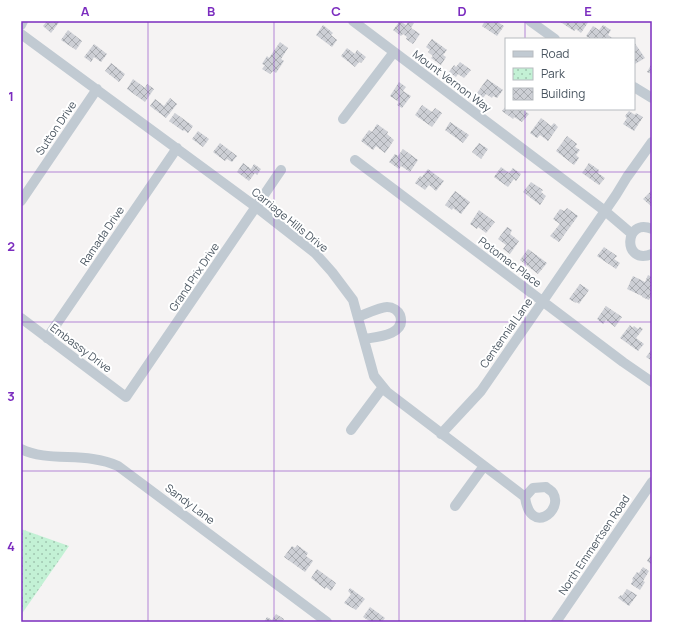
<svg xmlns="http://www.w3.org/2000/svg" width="673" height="643" font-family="Manrope,sans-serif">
<defs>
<pattern id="park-dots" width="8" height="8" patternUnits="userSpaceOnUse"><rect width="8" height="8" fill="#c3f1d5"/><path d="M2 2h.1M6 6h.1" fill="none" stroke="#a0c6b0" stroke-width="1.8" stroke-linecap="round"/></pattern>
<pattern id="building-cross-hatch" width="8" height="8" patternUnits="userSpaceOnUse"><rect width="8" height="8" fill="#cdcfd5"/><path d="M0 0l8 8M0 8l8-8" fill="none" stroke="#a8abb0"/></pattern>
</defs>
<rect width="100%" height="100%" fill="#f5f3f3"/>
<!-- park -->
<path fill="url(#park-dots)" d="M21,529L69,546L21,615Z"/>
<!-- building -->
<path fill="url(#building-cross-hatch)" d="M47,21H60L51,33L43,26Z
M400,21L406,25L409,21L414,23L411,28L420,34L413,44L406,39L407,37L403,34L401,36L393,30Z
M485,21H496L504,26L497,36L482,26Z
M559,21H589L581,33L576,29L574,31Z
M323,25L333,33L331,35L337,40L332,47L316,35Z
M603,25L611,30L608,35L614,39H591L586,36L593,26L599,30Z
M68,30L82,41L76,50L61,40Z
M432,39L447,50L443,55L446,57L441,65L431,58L433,56L428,52L430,50L426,47Z
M280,42L288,48L281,59L284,61L276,73L273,71L270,74L262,69L265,65L262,64L267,56L269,58Z
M634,42L645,58L635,64L634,62Z
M94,44L107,54L101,62L94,57L91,62L84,57Z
M347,48L355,54L357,50L366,57L361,63L359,62L355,67L341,56Z
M460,62L471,70L464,78L458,74L456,77L449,72L454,65L456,67Z
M111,63L125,74L119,82L105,71Z
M652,63V74L647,72Z
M133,79L145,88L147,84L154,89L145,102L127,89Z
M487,79L503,90L497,98L493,96L492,98L486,94L483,98L477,93Z
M399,82L406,87L403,91L411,96L402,108L397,105L399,102L390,96Z
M170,98L177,104L166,118L150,106L155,99L164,106Z
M422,105L432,112L435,108L442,113L432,127L415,115Z
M506,106V109H522L529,114L522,122L514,117L513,119L502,111Z
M629,111L635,115L636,113L643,117L634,131L623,124L627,118L625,116Z
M175,113L193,126L188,133L184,130L183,131L169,121Z
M541,118L551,126L554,123L558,127L548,141L540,135L537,138L530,133Z
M450,122L469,135L463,143L445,130Z
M377,124L388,132L387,134L394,140L385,153L376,146L373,150L361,141L369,130L372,132Z
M198,131L209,139L203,147L192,139Z
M567,136L577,144L575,147L580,150L576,155L579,158L574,165L556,151Z
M220,143L237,156L232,162L227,159L225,161L213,152Z
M479,143L488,149L481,159L472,152Z
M403,149L418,160L410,172L401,166L399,169L389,162L395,154L398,156Z
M243,163L251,169L254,164L261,169L257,175L255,173L249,181L237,172Z
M589,163L599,170L598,173L605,178L599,185L582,173Z
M501,167L509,173L513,168L521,174L516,181L514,179L508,187L494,177Z
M428,169L444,181L436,191L429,185L425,190L415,183L420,176L422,177Z
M531,182L543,190L541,192L546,196L540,205L523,192Z
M652,190V205L651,206L643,199Z
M455,191L470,202L461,214L453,208L452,210L445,205Z
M567,208L578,216L559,242L550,236L560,224L553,219L560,209L564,211Z
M479,210L495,222L486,233L478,227L477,229L470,224Z
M507,227L512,230L510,234L519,241L510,254L503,249L506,245L498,239Z
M604,247L617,256L614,259L620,263L616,269L597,256Z
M528,249L547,263L538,274L520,260Z
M648,275L652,277V290L651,293L652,294L649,300L642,297V296L627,289L633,276L645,282Z
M580,284L589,290L579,304L577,302L576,303L569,299Z
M606,306L622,317L615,327L606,320L603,324L597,319Z
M630,325L633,328L634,326L638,329L640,327L643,329L636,338L644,344L638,351L620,338Z
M652,349V361L646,357Z
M297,545L308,553L306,556L313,561L305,572L284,557L292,546L295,548Z
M652,553V565L647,561Z
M643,567L649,571L643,581L645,582L640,590L631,584L633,580L632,579L637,572L639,573Z
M317,569L336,583L331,591L326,587L325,589L311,578Z
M350,588L365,599L356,610L344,603L351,594L348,591Z
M627,589L637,595L629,606L618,598L621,595L622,596Z
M370,607L385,618L382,622H371L363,617Z
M276,614L284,619L282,622H264L267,617L272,620Z"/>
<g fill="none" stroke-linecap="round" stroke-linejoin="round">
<!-- minor -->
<path stroke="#c1cad2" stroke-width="10" d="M353,21L605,211L632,234
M530,21L555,39
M21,25L23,21
M21,34L256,207L315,253L332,272L353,300L374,376L387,392L525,497C530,536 564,511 553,493C552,491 548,489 546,487L533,488L525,497
M634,87L652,98
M343,119L394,52
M355,160L623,362L652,382
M21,201L97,89
M652,229C624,217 622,266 652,254
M358,317C366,314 380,307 387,307C393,307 398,311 400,315C407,335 376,337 364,339
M21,318L126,397L281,170
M47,338L177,148
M351,430L383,387
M441,434L481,391L616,195L627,177L652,142
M21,449C49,463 86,451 118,466L327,622
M455,506L484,466
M556,622L652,482"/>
</g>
<!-- grid -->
<path fill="none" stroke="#7b2cbf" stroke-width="1" stroke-opacity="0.55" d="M148,21V622M274,21V622M399,21V622M525,21V39M525,109V622M21,172H652M21,322H652M21,471H652"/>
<g text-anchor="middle" stroke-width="4" stroke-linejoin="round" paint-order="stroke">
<!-- street labels -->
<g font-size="11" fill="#4a5661" stroke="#fff">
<text transform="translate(452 81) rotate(37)" y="4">Mount Vernon Way</text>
<text transform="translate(56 128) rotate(-56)" y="4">Sutton Drive</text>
<text transform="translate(290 220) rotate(39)" y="4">Carriage Hills Drive</text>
<text transform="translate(102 236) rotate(-56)" y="4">Ramada Drive</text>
<text transform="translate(510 262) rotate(37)" y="4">Potomac Place</text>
<text transform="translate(194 277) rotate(-56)" y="4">Grand Prix Drive</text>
<text transform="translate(506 333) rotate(-55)" y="4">Centennial Lane</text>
<text transform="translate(81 348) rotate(37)" y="4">Embassy Drive</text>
<text transform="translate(190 504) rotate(37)" y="4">Sandy Lane</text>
<text transform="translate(594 545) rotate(-56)" y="4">North Emmertsen Road</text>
</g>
</g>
<!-- border -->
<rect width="673" height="643" fill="none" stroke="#ffffff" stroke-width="44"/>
<!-- legend -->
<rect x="505" y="38" width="130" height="72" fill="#ffffff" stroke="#b7bbc0"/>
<rect x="513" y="51" width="20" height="6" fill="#c1cad2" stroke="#b7bbc0"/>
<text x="541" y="58" font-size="12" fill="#4a5661">Road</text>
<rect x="513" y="68" width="20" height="12" fill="url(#park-dots)" stroke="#b7bbc0"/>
<text x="541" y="78" font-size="12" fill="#4a5661">Park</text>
<rect x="513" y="88" width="20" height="12" fill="url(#building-cross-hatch)" stroke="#b7bbc0"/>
<text x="541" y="98" font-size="12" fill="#4a5661">Building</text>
<rect x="22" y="22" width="629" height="599" fill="none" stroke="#7b2cbf" stroke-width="1.5"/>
<g font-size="13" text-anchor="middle" font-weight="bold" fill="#7b2cbf">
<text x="85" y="16">A</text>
<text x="211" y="16">B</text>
<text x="336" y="16">C</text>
<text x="462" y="16">D</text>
<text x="588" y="16">E</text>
<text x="11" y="101">1</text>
<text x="11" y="251">2</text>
<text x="11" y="401">3</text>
<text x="11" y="551">4</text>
</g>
</svg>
